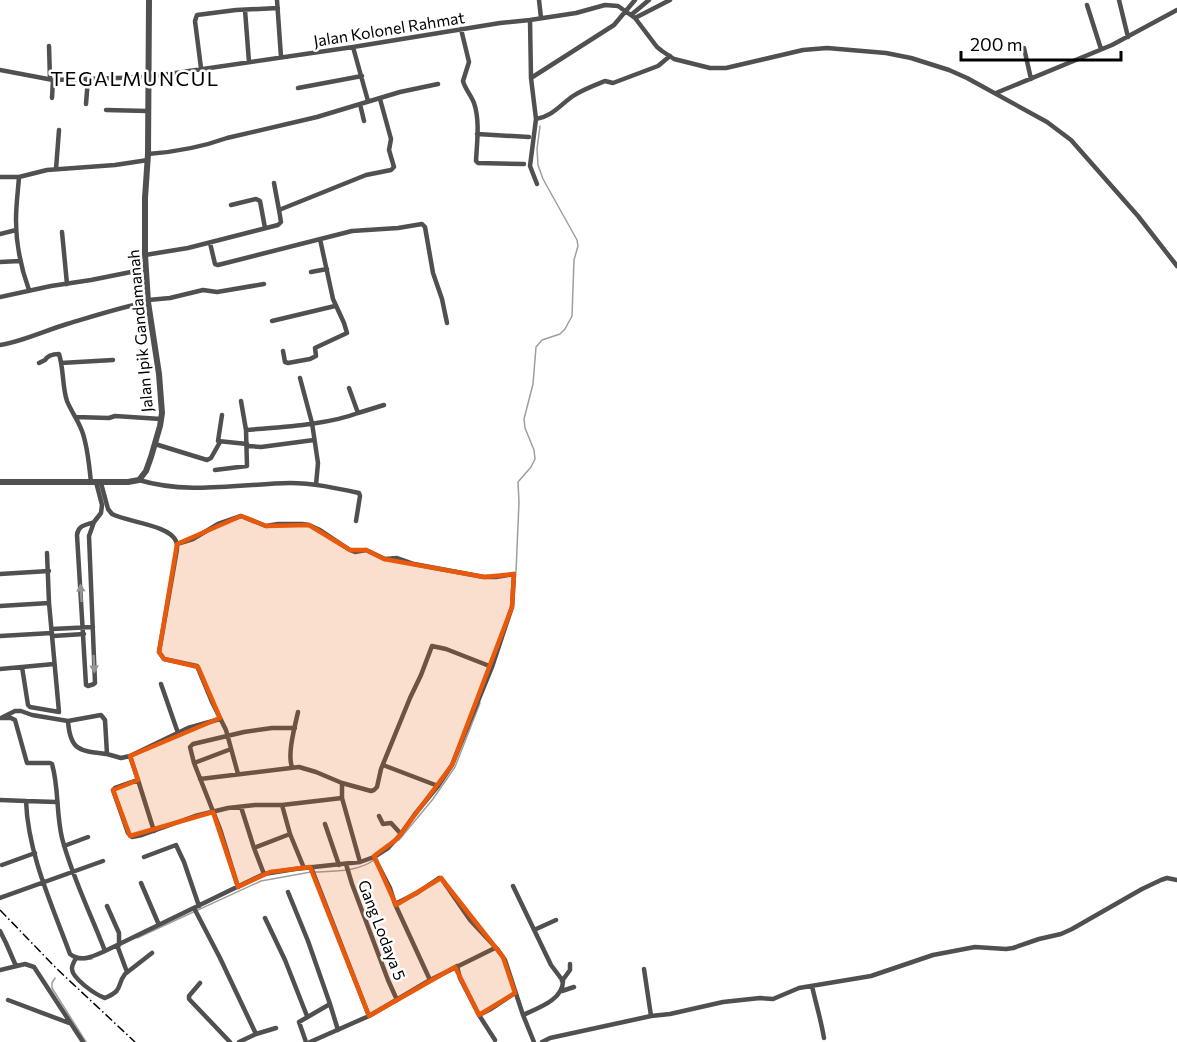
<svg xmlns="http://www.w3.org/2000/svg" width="1177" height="1042" font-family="Commissioner,sans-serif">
<rect width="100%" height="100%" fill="#fff"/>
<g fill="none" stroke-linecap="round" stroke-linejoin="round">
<!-- stream -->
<path stroke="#9e9e9e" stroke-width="1.5" d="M516,572L519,502L518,482L531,467L535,459L534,450L525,428L524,419L533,384L536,347L542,340L560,334L565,329L572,316L574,260L578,246L577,240L543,179L538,165L537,149L540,126
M399,840L433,799L455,767L480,703
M315,872C335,871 357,872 374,860
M137,938L261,881L311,872
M78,960L92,959
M55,978L52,983V988L86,1042"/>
<!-- minor -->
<path stroke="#505050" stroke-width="4.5" d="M277,0L281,57
M539,0L541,18
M1119,0L1128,37
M1087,5L1101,49
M245,10L249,62
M631,15L649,0
M635,18L670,0
M530,20L531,78L536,119L530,166L537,184
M461,29L469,62L463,81C465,89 471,95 474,103C480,120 477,142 476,161L478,163L524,164
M49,46L50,79
M353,47L368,101
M1024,48L1031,79
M201,68L195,21L197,15L236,10L278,8
M0,70L53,80L148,77L353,47L500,23L530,20L576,13L605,5L618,6L635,18L657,47L662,51L674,59L710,68H726L803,50L827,48L886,53L911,58L949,70L967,78L1047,122L1071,140L1138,216L1177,266
M531,78L614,25L635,0
M298,88L362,76
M996,93L1112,45L1177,10
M52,98L53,80
M86,104L88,79
M360,104L364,121
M106,110L148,111
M536,119C553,116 560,105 573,96C582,90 595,85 605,81L613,83L658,66L670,56
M477,134L529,137
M148,154C175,152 202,147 227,138L317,117L400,92L438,84
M56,169L59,130
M0,177H19L47,170L115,165L148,160
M19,177C18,191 16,205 16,220C16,244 21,268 29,290
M274,183L279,210
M231,205L256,199L260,201L265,228
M62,232L67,284
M0,234L16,230
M210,243L215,264L218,265L352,231L398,228L422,224L425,227L433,273L442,299L447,323
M145,255L188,248L278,225L281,222L279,210L366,175L391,170L394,167L389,150L391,139L380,99
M0,262L20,261
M311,272L327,269
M0,297L51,286L91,280L146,269
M148,300L170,298L203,290L217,292L264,284
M272,321L335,306
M0,345C24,341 44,331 67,324C94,316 121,307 148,302
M283,351L285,362L288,363L310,359L316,356L315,348L317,347L347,333L344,323L333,299L320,239
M39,363L45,360C48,355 53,354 59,354C64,370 62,386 67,401C71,411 78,420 82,431C88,447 89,466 91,482
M61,363L113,360
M300,378L312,423L318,463L316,485
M241,401L246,430
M358,413L384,405
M222,415L218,441L247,444
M75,417L109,418L115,416L161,419
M155,444L207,460L211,458L220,442
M248,446L261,447L314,440
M215,470L247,466L246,430C280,427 327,425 358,413L349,388
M139,480C188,495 240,484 290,483C313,483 336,488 359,493L360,496L356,521
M101,483L108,509L112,514C127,522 169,525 176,541C178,546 177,551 176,555L159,652L164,659L197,666L212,702L226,730L238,774
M94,522C86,525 78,525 77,535L86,685L88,686L94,684L95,683L89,536L94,522L101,513L102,505L96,482
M0,574L49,571
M0,606L49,603
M52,629L93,627
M0,636L52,633
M53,636L84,634
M22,667L28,705L30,707L59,712L49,603L47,553
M0,669L54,664
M161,684L178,733
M3,717L15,711H21L32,715L68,721L101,715L105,720L107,754L121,758L130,756L188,728L220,719
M0,718H11L15,720L27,763H50L52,764C59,788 56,813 62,838C72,877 91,914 105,951
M68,721C70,751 80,751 107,754
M130,756L138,780L115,788L113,790L128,833L132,837L142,835L195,816L228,808L255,805H282L342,798
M194,763L231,749
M383,765L438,786
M292,767C287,754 295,726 298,712
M200,779L299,767L316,772L342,783L371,791L374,790L377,787L381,769L410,698L421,675L432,646L446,649L492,667
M138,780L154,831
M342,783V798L360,862
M0,800L26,801
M56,802L26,801C28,854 52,905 70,954C81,963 94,956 105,951L264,874L295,869L360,862L374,857L388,848L400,835L415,814L438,786L452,765L492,667L512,607L514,574L496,577H484L414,564L397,558L385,559L366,550L355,552L350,550L320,530L309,525L302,524H278L266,526L241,516L218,524L193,539L177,544
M282,805L290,834L304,868
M241,807L254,848L264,874
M379,816L383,824L391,823L401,834
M325,824L339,865
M64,846L88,837
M254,848L290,834
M144,857L176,845L184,862L199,906
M374,857L390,888L395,904L430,980
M346,864L352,884L388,980L397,1000
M2,865L35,853
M311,867L369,1016
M141,883L159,925
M513,886L551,965L563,981C563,1000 538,1008 523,1015
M238,887L220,829L194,763L190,747L193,744L244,732L272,728H295
M288,892L308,941L330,1004L299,1022L306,1042
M0,898L103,861
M395,904L417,893L439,878H441L470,920L498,950L505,960L523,1015L534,1042
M107,906L119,933V945
M194,908L220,958L256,1034L239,1042
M265,918L285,960L307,1016
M534,930L556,920
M0,931L6,943L16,966
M117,945L127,972
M76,958C75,960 72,965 72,968C71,978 96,995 105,998C124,990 116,986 125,974L152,953
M457,966L460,978L479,1015L491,1009L515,993
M644,969L651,1016
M0,970L25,964L34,967L83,1042
M562,981L570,970V964
M200,983L189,996V999L230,1042
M812,986C816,1004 821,1020 824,1038
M562,991L574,987
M8,1000L69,1023
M330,1004L338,1030
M479,1015L495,1040
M256,1034L276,1028
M310,1042L369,1016L430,980L495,948
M542,1042L550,1038L651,1016L670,1014L723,1002L760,998L773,999L799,988L871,976L933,955L975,947L1006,949L1013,948L1039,939L1061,934L1072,929L1142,889L1161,880L1167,878L1177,880"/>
<!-- tertiary -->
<path stroke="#505050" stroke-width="6" d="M0,482H128L139,480L146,471L151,457L160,426L162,413L159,374L148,302L145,255V198L148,154L149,0"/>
<!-- rail -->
<path stroke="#000" stroke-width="1.5" stroke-dasharray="9 3 1.5 3" stroke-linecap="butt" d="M0,910L57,969L135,1042"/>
</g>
<!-- one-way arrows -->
<defs><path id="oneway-solid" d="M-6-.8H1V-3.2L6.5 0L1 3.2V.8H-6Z" transform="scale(1.5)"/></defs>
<g fill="#969696">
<use href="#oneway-solid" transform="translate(81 593) rotate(-94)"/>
<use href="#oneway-solid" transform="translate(94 664) rotate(87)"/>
</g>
<!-- marked area -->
<path fill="#e8590c" fill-opacity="0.2" stroke="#e8590c" stroke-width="4.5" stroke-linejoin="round" d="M241,516L266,526L309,525L350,550H366L384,559L484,577L514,574L512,607L452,765L397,839L374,856L396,905L441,878L503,957L515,993L479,1015L455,967L369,1016L310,867L270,872L238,887L213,812L130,836L113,790L138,780L130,756L220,718L198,667L164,659L159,652L177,544Z"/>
<g text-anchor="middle" stroke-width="5" stroke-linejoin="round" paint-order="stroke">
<!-- street labels -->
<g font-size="16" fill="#000" stroke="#fff">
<text transform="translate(389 29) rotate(-9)" y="6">Jalan Kolonel Rahmat</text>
<text transform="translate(140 331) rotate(-95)" y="6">Jalan Ipik Gandamanah</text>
<text transform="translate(382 930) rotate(69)" y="6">Gang Lodaya 5</text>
</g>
<!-- quarter labels -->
<g font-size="20" letter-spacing="1.5" fill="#000" stroke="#fff">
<text x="135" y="86">TEGALMUNCUL</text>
</g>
</g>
<!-- scale -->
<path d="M961 51v9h160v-9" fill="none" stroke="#000000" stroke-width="3"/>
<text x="970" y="51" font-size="18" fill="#000000" stroke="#ffffff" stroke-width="4.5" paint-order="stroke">200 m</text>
</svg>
